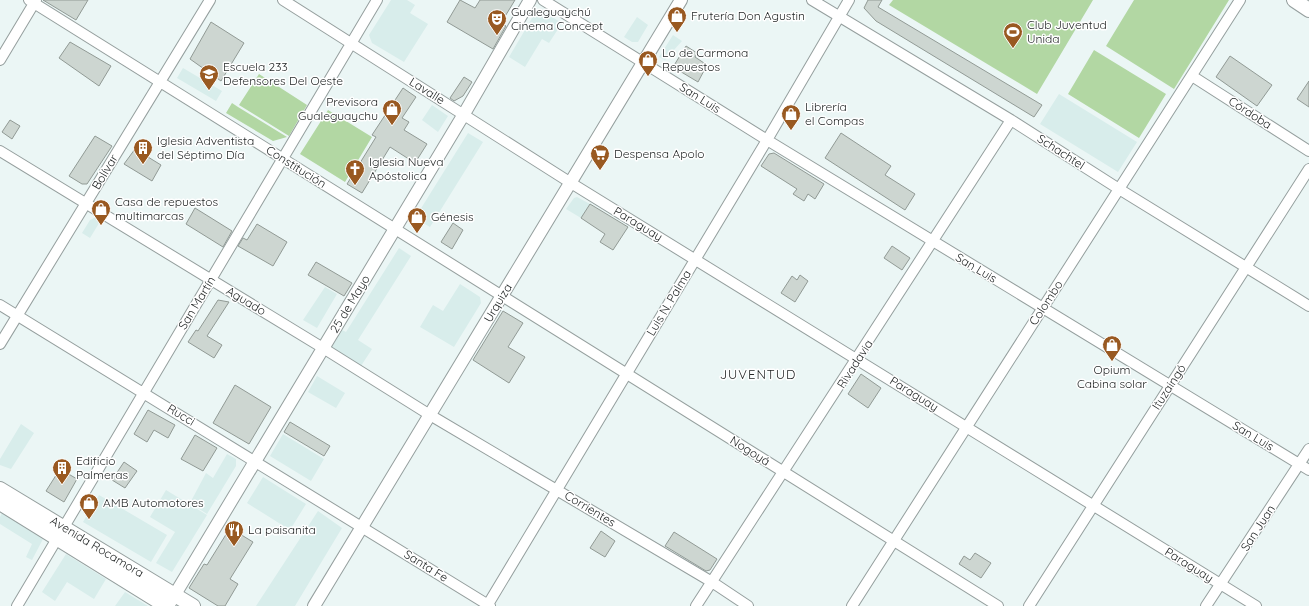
<svg xmlns="http://www.w3.org/2000/svg" width="1309" height="606" font-family="Quicksand,sans-serif">
<rect width="100%" height="100%" fill="#ebf6f5"/>
<!-- built -->
<path fill="#d8edeb" d="M391,0H407L415,5L410,13L428,24L404,62L372,43L369,35Z
M540,10L562,23L549,43L542,39L525,67L509,57L535,13Z
M637,17L648,25L638,42H632L624,37Z
M673,35L682,41L665,60L659,57Z
M183,68L222,91L216,101L177,78Z
M1059,94L1137,142L1118,172L1040,124Z
M432,105L448,116L438,132L422,120Z
M468,133L483,142L430,227L415,218Z
M577,197L590,204L581,218L566,209L574,198Z
M96,217L101,220L90,238L82,233L90,220Z
M399,248L411,256L358,340L372,349L361,366L331,348L342,330L346,332Z
M460,284L480,297L481,303L454,347L420,327L433,305L443,311Z
M325,287L337,294L317,328L303,320Z
M317,376L345,393L336,408L308,392Z
M21,424L34,433L11,469L0,465V459Z
M283,434L324,459L311,481L270,456Z
M227,454L236,459V466L207,514L190,503L206,473L213,478Z
M263,477L306,504L290,530L247,503Z
M166,490L207,515L172,572L156,563L175,532L150,517Z
M99,495L167,535L151,562L83,522Z
M318,511L342,528L295,606H256Z
M2,513L43,539L32,560L26,557L32,544L0,524V517Z
M66,554L106,579L94,599L67,582L55,601L42,592Z
M125,592L148,606H115Z"/>
<!-- green -->
<path fill="#b2d7a3" d="M893,0H1093L1037,94L889,5Z
M1134,0H1229L1174,89L1106,46Z
M1094,50L1166,94L1139,138L1068,94Z
M259,74L307,105L289,136L239,105Z
M232,103L238,107L287,137L273,141L226,113Z
M328,110L372,137L345,182L300,154Z"/>
<!-- building -->
<path fill="#cdd6d1" stroke="#919a95" d="M43,0H88L76,20Z
M460,0L475,8L480,0H515L501,23L506,26L493,49L447,22Z
M868,0H882L878,7L1042,105L1034,117L876,21L864,8Z
M211,22L244,43L221,81L190,59Z
M70,42L111,66L99,86L59,58Z
M686,46L697,53L695,57L707,65L698,82L673,67Z
M1230,56L1272,85L1257,106L1216,77Z
M464,77L472,82L463,96L454,101L450,98Z
M1309,81V107L1297,99Z
M403,88L416,97L402,118L409,122L404,130L427,144L415,163L390,147L362,193L347,184L376,137L372,135Z
M10,120L20,126L12,139L2,132Z
M841,133L891,166L885,175L915,194L905,210L825,158Z
M95,136L112,146L87,184H82L69,176Z
M135,149L161,165L152,181L124,164Z
M774,153L824,184L815,199L808,194L804,201L793,194L797,189L761,166L769,154Z
M590,204L628,227L613,250L600,242L605,234L581,218Z
M195,208L232,231L223,247L186,224Z
M453,223L463,230L452,249L441,242Z
M257,224L287,242L273,266L238,246L243,238L247,240Z
M892,246L910,258L902,270L884,258Z
M316,262L352,283L344,296L308,275Z
M800,275L808,281L795,302L781,293L792,276L797,280Z
M218,300L229,302L207,336L222,345L214,358L188,342L196,330L198,331Z
M503,311L523,323L508,347L525,357L509,383L473,360Z
M861,374L881,388L868,408L848,394Z
M235,385L271,407L249,444L213,423Z
M148,410L175,425L168,438L154,430L147,442L134,434Z
M290,422L330,446L324,456L284,432Z
M195,435L217,448L203,471L181,459Z
M124,462L137,471L125,488L112,480Z
M60,469L77,479L64,502L46,491Z
M230,528L253,542L230,579L238,584L225,606H218L189,588L204,564L207,565Z
M601,531L615,541L605,557L590,548Z
M674,532L717,559L710,570L706,571L665,546Z
M975,553L991,563L981,578L959,564L964,556L970,560Z"/>
<g fill="none" stroke-linecap="round" stroke-linejoin="round">
<!-- minor casing -->
<g stroke="#959f9e" stroke-width="12">
<path id="minor" d="M29,0L998,606
M283,0L571,183L1256,606
M543,0L767,140L1309,470
M812,0L1011,120L1119,189L1309,306
M0,60L36,0
M1192,76L1309,151
M0,151L323,348L430,415L712,582L748,606
M0,305L490,606
M0,344L210,0
M17,606L377,0
M487,606L767,140L849,0
M696,606L1011,120
M852,606L1240,0
M1029,606L1309,169
M1206,606L1309,449"/>
</g>
<!-- tertiary casing -->
<g stroke="#959f9e" stroke-width="14">
<path id="tertiary" d="M168,606L464,114L530,0
M314,606L681,0"/>
</g>
<!-- secondary casing -->
<g stroke="#959f9e" stroke-width="16">
<path id="secondary" d="M1294,0L1309,10
M0,489L193,606
M0,503L166,606"/>
</g>
<!-- minor -->
<use href="#minor" stroke="#fff" stroke-width="10"/>
<!-- tertiary -->
<use href="#tertiary" stroke="#fff" stroke-width="12"/>
<!-- secondary -->
<use href="#secondary" stroke="#fff" stroke-width="14"/>
</g>
<!-- icons -->
<defs>
<g id="shop-pin" transform="scale(1)"><path d="M0 17L-7.5 6A9.5 9.5 0 1 1 7.5 6Z" fill="#995921" stroke="#fff"/><path d="M-5-2.5h2.3a2.7 3.5 0 0 1 5.4 0H5L5.5 6h-11ZM-1.5-2.5h3a1.5 2.3 0 0 0-3 0Z" fill="#fff"/></g>
<g id="theatre-pin" transform="scale(1)"><path d="M0 17L-7.5 6A9.5 9.5 0 1 1 7.5 6Z" fill="#995921" stroke="#fff"/><path d="M-5-5.5Q0-4 5-5.5V0Q5 5 0 6Q-5 5-5 0ZM-3.3-2.5H-1v1.5H-3.3ZM1-2.5H3.3v1.5H1ZM-2.8 1Q0 5.5 2.8 1Z" fill="#fff"/></g>
<g id="stadium-pin" transform="scale(1)"><path d="M0 17L-7.5 6A9.5 9.5 0 1 1 7.5 6Z" fill="#995921" stroke="#fff"/><path d="M0-5a6.5 5 0 1 0 0 10a6.5 5 0 1 0 0-10ZM-3.5-1.8h7v3.6h-7Z" fill="#fff"/></g>
<g id="school-pin" transform="scale(1)"><path d="M0 17L-7.5 6A9.5 9.5 0 1 1 7.5 6Z" fill="#995921" stroke="#fff"/><path d="M0-5L7-2L0 1L-7-2ZM-4 1L0 2.5L4 1V4Q0 6-4 4Z" fill="#fff"/></g>
<g id="building-pin" transform="scale(1)"><path d="M0 17L-7.5 6A9.5 9.5 0 1 1 7.5 6Z" fill="#995921" stroke="#fff"/><path d="M-4-6H4V6H1V3H-1V6H-4ZM-2.5-4.3h1.7v1.8h-1.7ZM.8-4.3h1.7v1.8H.8ZM-2.5-1h1.7V.8h-1.7ZM.8-1h1.7V.8H.8Z" fill="#fff"/></g>
<g id="supermarket-pin" transform="scale(1)"><path d="M0 17L-7.5 6A9.5 9.5 0 1 1 7.5 6Z" fill="#995921" stroke="#fff"/><path d="M-6-5.5h2.5l.6 2H6L4.5 2H-2.5L-4.4-4H-6ZM-1.5 3.2a1.3 1.3 0 1 0 .1 0ZM3 3.2a1.3 1.3 0 1 0 .1 0Z" fill="#fff"/></g>
<g id="church-pin" transform="scale(1)"><path d="M0 17L-7.5 6A9.5 9.5 0 1 1 7.5 6Z" fill="#995921" stroke="#fff"/><path d="M-1.2-6h2.4v3.5h3.3v2.4h-3.3V6h-2.4V-.1h-3.3v-2.4h3.3Z" fill="#fff"/></g>
<g id="restaurant-pin" transform="scale(1)"><path d="M0 17L-7.5 6A9.5 9.5 0 1 1 7.5 6Z" fill="#995921" stroke="#fff"/><path d="M-5-6h1v4h1v-4h1v4h1v-4h1v5L-1.5 .5V6h-2V.5L-5-1ZM5-6V6H3V1.5H1.5Q1.5-4 5-6Z" fill="#fff"/></g>
</defs>
<g fill-rule="evenodd">
<use href="#shop-pin" x="677" y="16"/>
<use href="#theatre-pin" x="497" y="19"/>
<use href="#stadium-pin" x="1013" y="32"/>
<use href="#shop-pin" x="648" y="60"/>
<use href="#school-pin" x="209" y="74"/>
<use href="#shop-pin" x="392" y="109"/>
<use href="#shop-pin" x="791" y="114"/>
<use href="#building-pin" x="143" y="148"/>
<use href="#supermarket-pin" x="600" y="154"/>
<use href="#church-pin" x="355" y="169"/>
<use href="#shop-pin" x="101" y="209"/>
<use href="#shop-pin" x="417" y="217"/>
<use href="#shop-pin" x="1112" y="345"/>
<use href="#building-pin" x="62" y="468"/>
<use href="#shop-pin" x="89" y="503"/>
<use href="#restaurant-pin" x="234" y="530"/>
</g>
<g text-anchor="middle" stroke-width="3" stroke-linejoin="round" paint-order="stroke">
<!-- poi labels -->
<g font-size="12" fill="#232727" stroke="#fff" text-anchor="start">
<text x="511" y="16">Gualeguaychú<tspan x="511" dy="14">Cinema Concept</tspan></text>
<text x="691" y="20">Frutería Don Agustin</text>
<text x="1027" y="29">Club Juventud<tspan x="1027" dy="14">Unida</tspan></text>
<text x="662" y="57">Lo de Carmona<tspan x="662" dy="14">Repuestos</tspan></text>
<text x="223" y="71">Escuela 233<tspan x="223" dy="14">Defensores Del Oeste</tspan></text>
<text x="378" y="106" text-anchor="end">Previsora<tspan x="378" dy="14">Gualeguaychu</tspan></text>
<text x="805" y="111">Librería<tspan x="805" dy="14">el Compas</tspan></text>
<text x="157" y="145">Iglesia Adventista<tspan x="157" dy="14">del Séptimo Día</tspan></text>
<text x="614" y="158">Despensa Apolo</text>
<text x="369" y="166">Iglesia Nueva<tspan x="369" dy="14">Apóstolica</tspan></text>
<text x="115" y="206">Casa de repuestos<tspan x="115" dy="14">multimarcas</tspan></text>
<text x="431" y="221">Génesis</text>
<text x="1112" y="374" text-anchor="middle">Opium<tspan x="1112" dy="14">Cabina solar</tspan></text>
<text x="76" y="465">Edificio<tspan x="76" dy="14">Palmeras</tspan></text>
<text x="103" y="507">AMB Automotores</text>
<text x="248" y="534">La paisanita</text>
</g>
<!-- street labels -->
<g font-size="12" fill="#232727" stroke="#fff">
<text transform="translate(427 91) rotate(32)" y="4">Lavalle</text>
<text transform="translate(700 98) rotate(32)" y="4">San Luis</text>
<text transform="translate(1250 113) rotate(33)" y="4">Córdoba</text>
<text transform="translate(1061 152) rotate(33)" y="4">Schachtel</text>
<text transform="translate(296 167) rotate(32)" y="4">Constitución</text>
<text transform="translate(105 172) rotate(-59)" y="4">Bolívar</text>
<text transform="translate(638 224) rotate(31)" y="4">Paraguay</text>
<text transform="translate(976 268) rotate(31)" y="4">San Luis</text>
<text transform="translate(246 301) rotate(31)" y="4">Aguado</text>
<text transform="translate(197 303) rotate(-59)" y="4">San Martín</text>
<text transform="translate(498 303) rotate(-59)" y="4">Urquiza</text>
<text transform="translate(669 303) rotate(-59)" y="4">Luis N. Palma</text>
<text transform="translate(1046 303) rotate(-57)" y="4">Colombo</text>
<text transform="translate(350 304) rotate(-59)" y="4">25 de Mayo</text>
<text transform="translate(855 364) rotate(-57)" y="4">Rivadavia</text>
<text transform="translate(1169 387) rotate(-57)" y="4">Ituzaingó</text>
<text transform="translate(914 394) rotate(32)" y="4">Paraguay</text>
<text transform="translate(181 415) rotate(31)" y="4">Rucci</text>
<text transform="translate(1253 436) rotate(31)" y="4">San Luis</text>
<text transform="translate(750 451) rotate(32)" y="4">Nogoyá</text>
<text transform="translate(590 509) rotate(31)" y="4">Corrientes</text>
<text transform="translate(1258 528) rotate(-57)" y="4">San Juan</text>
<text transform="translate(97 547) rotate(31)" y="4">Avenida Rocamora</text>
<text transform="translate(1189 565) rotate(32)" y="4">Paraguay</text>
<text transform="translate(426 566) rotate(32)" y="4">Santa Fe</text>
</g>
<!-- neighbourhood labels -->
<g font-size="13" letter-spacing="1" fill="#232727" stroke="#fff">
<text x="758" y="379">JUVENTUD</text>
</g>
</g>
</svg>
